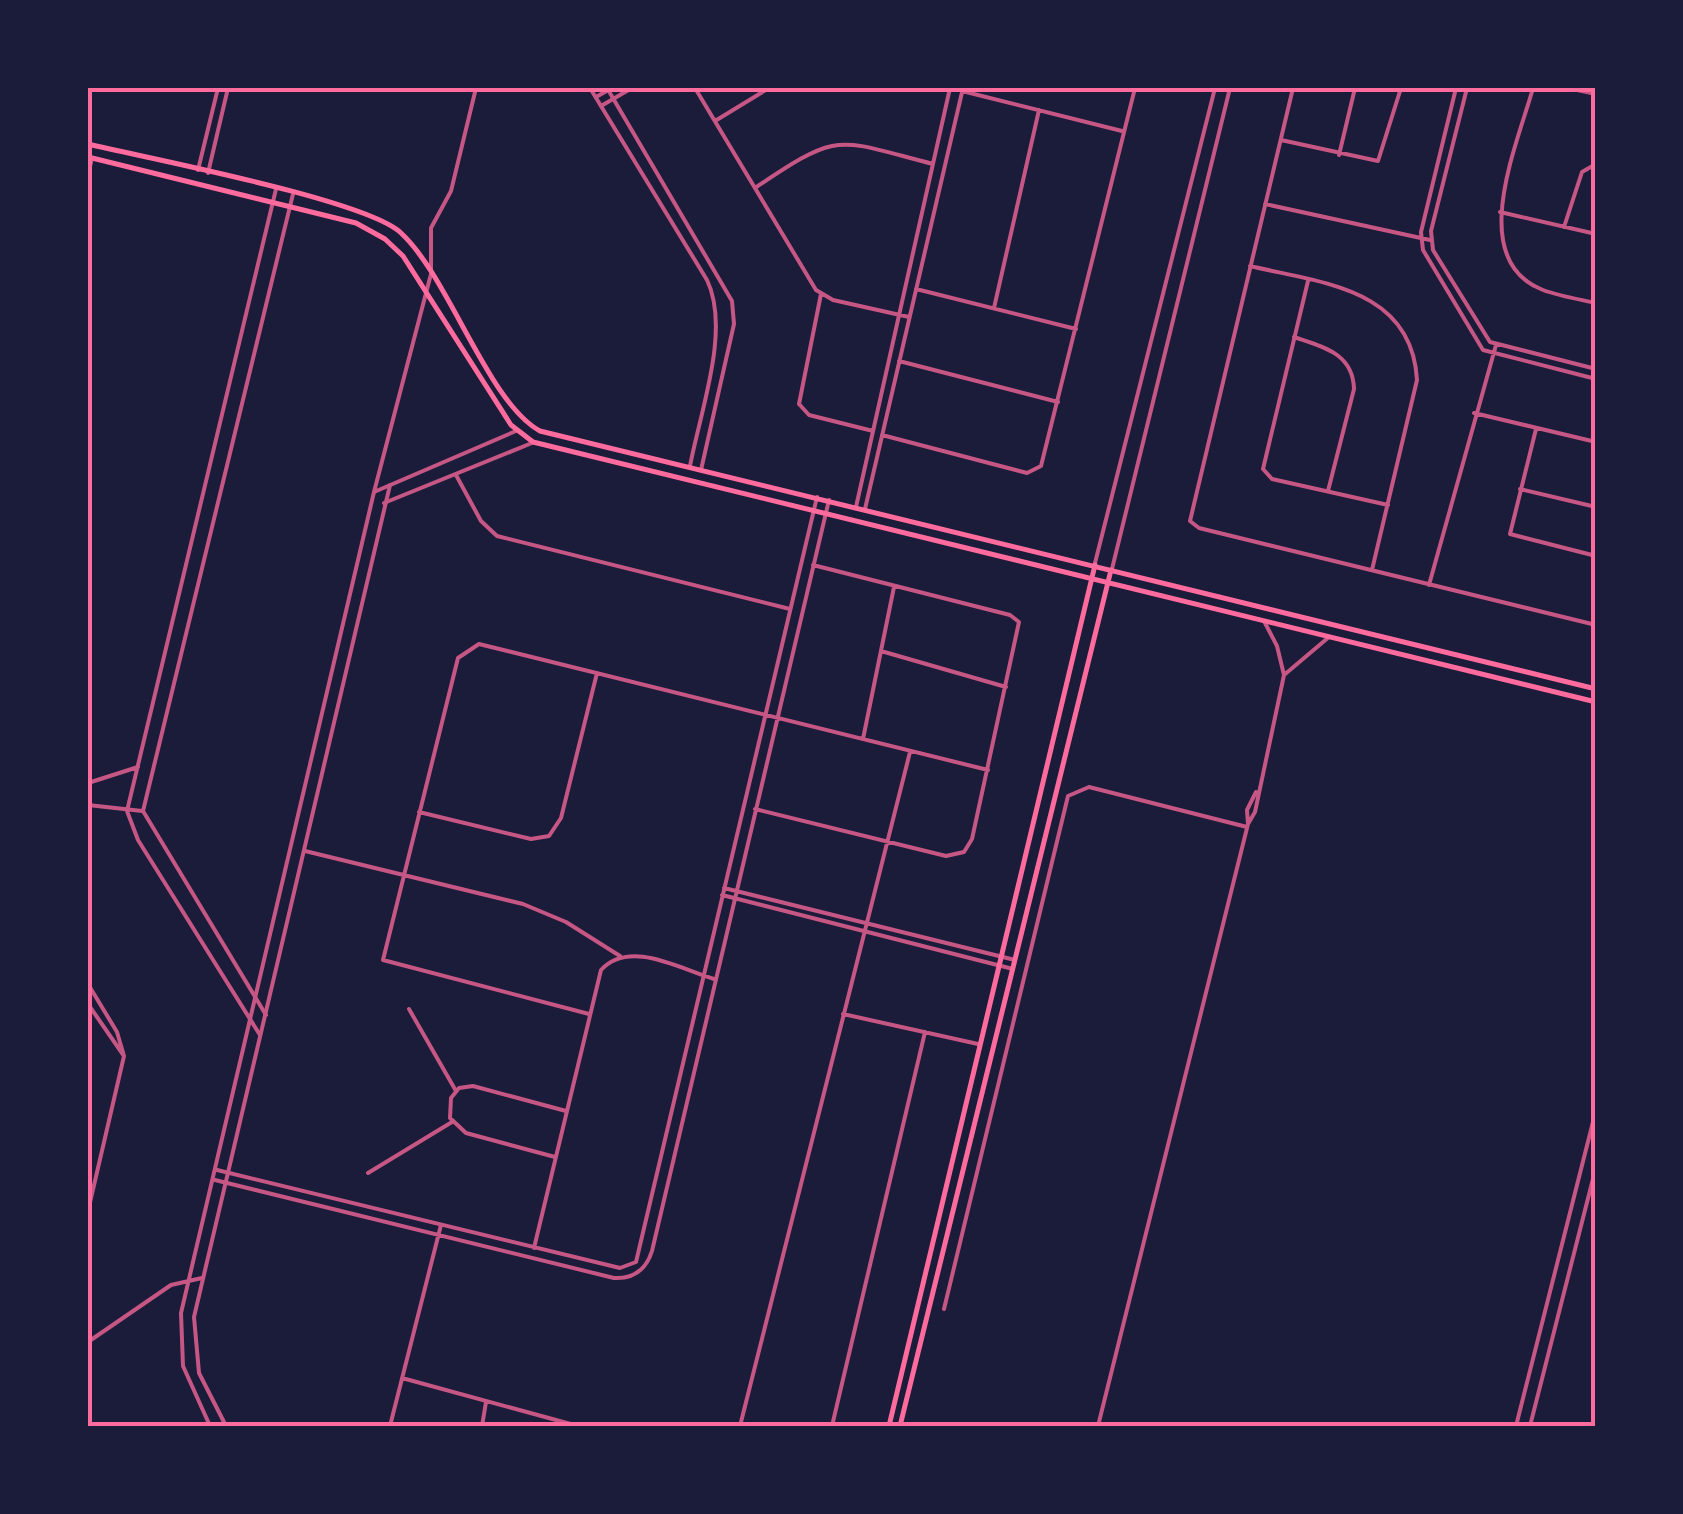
<svg xmlns="http://www.w3.org/2000/svg" width="1683" height="1514" font-family="'PT Serif',serif">
<rect width="100%" height="100%" fill="#1b1b3a"/>
<g fill="none" stroke-linecap="round" stroke-linejoin="round">
<!-- minor -->
<path stroke="#c65784" stroke-width="4" d="M695,88L816,290L833,300L909,317
M1293,88L1190,521L1199,528L1596,625
M1456,88L1421,232L1423,250L1483,350L1596,379
M1467,88L1431,231L1433,250L1490,342L1596,369
M1533,88C1518,143 1465,260 1543,290C1559,296 1578,299 1596,303
M1568,88L1596,94
M962,91L1122,131
M596,97L612,88
M601,106L632,88
M715,121L769,88
M1281,140L1378,161L1401,88
M1339,155L1355,88
M198,170L218,88
M208,173L228,88
M88,175L92,158
M755,188C841,130 835,139 933,164
M1265,204L1430,240
M1500,212L1596,234
M1564,227L1582,172L1596,164
M1250,266C1321,283 1412,288 1417,380L1372,570
M431,270V228L451,191L476,88
M1308,281L1263,469L1272,479L1388,505
M916,289L1076,329
M821,294L799,404L809,415L873,431
M994,308L1039,110
M1294,337C1323,347 1353,353 1354,389L1328,491
M899,361L1058,402
M1474,413L1596,442
M1536,429L1510,534L1596,556
M882,435L1027,473L1041,466L1135,88
M456,475L481,521L497,536L790,609
M1520,489L1596,507
M374,492L516,431
M384,503L532,443
M856,507L950,88
M865,509L963,88
M1429,585L1496,345
M881,651L1006,687
M1284,675L1329,637
M863,739L894,587
M88,783L138,767
M88,805L142,811
M755,809L946,856L964,852L972,839L1019,622L1010,615L813,565
M419,812L531,839L549,836L561,818L597,673
M1248,824L1247,810L1256,792
M305,851L523,904L566,922L620,956
M724,888L1015,960
M722,895L1013,969
M88,984L117,1032L124,1056L88,1211
M88,1004L124,1056
M409,1009L456,1091
M589,1014L383,960L458,658L479,644L988,770
M843,1014L978,1044
M266,1015L143,811L293,194
M260,1035L138,840L127,811L276,189
M555,1157L466,1133L450,1118L451,1098L459,1088L473,1086L566,1111
M217,1170L620,1268L636,1262L817,497
M368,1173L452,1122
M215,1180L614,1278C634,1279 646,1270 652,1251L829,500
M534,1248L601,970C630,939 680,969 714,979
M944,1309L1068,796L1089,787L1247,827
M402,1378L578,1426
M390,1426L441,1225
M482,1426L486,1402
M740,1426L910,752
M832,1426L925,1032
M1098,1426L1248,824L1255,812L1284,675L1277,646L1264,621"/>
<!-- tertiary -->
<path stroke="#c65784" stroke-width="4" d="M590,88L707,280C731,330 700,412 690,466
M607,88L732,301L734,324L701,470
M1095,563L1215,88
M1112,569L1230,88
M88,1342L171,1285L202,1278
M210,1426L183,1366L181,1313L374,492L431,274
M226,1426L199,1373L194,1317L390,485
M1516,1426L1596,1110
M1530,1426L1596,1167"/>
<!-- secondary -->
<path stroke="#ff6b9d" stroke-width="5" d="M88,144C146,158 367,200 401,233C449,277 488,403 540,431L1596,689
M88,157L356,223L385,239L403,256L511,425L533,442L1596,702
M889,1426L1095,565
M900,1426L1111,570"/>
</g>
<!-- border -->
<rect width="1683" height="1514" fill="none" stroke="#1b1b3a" stroke-width="180"/>
<rect x="90" y="90" width="1503" height="1334" fill="none" stroke="#ff6b9d" stroke-width="4"/>
</svg>
